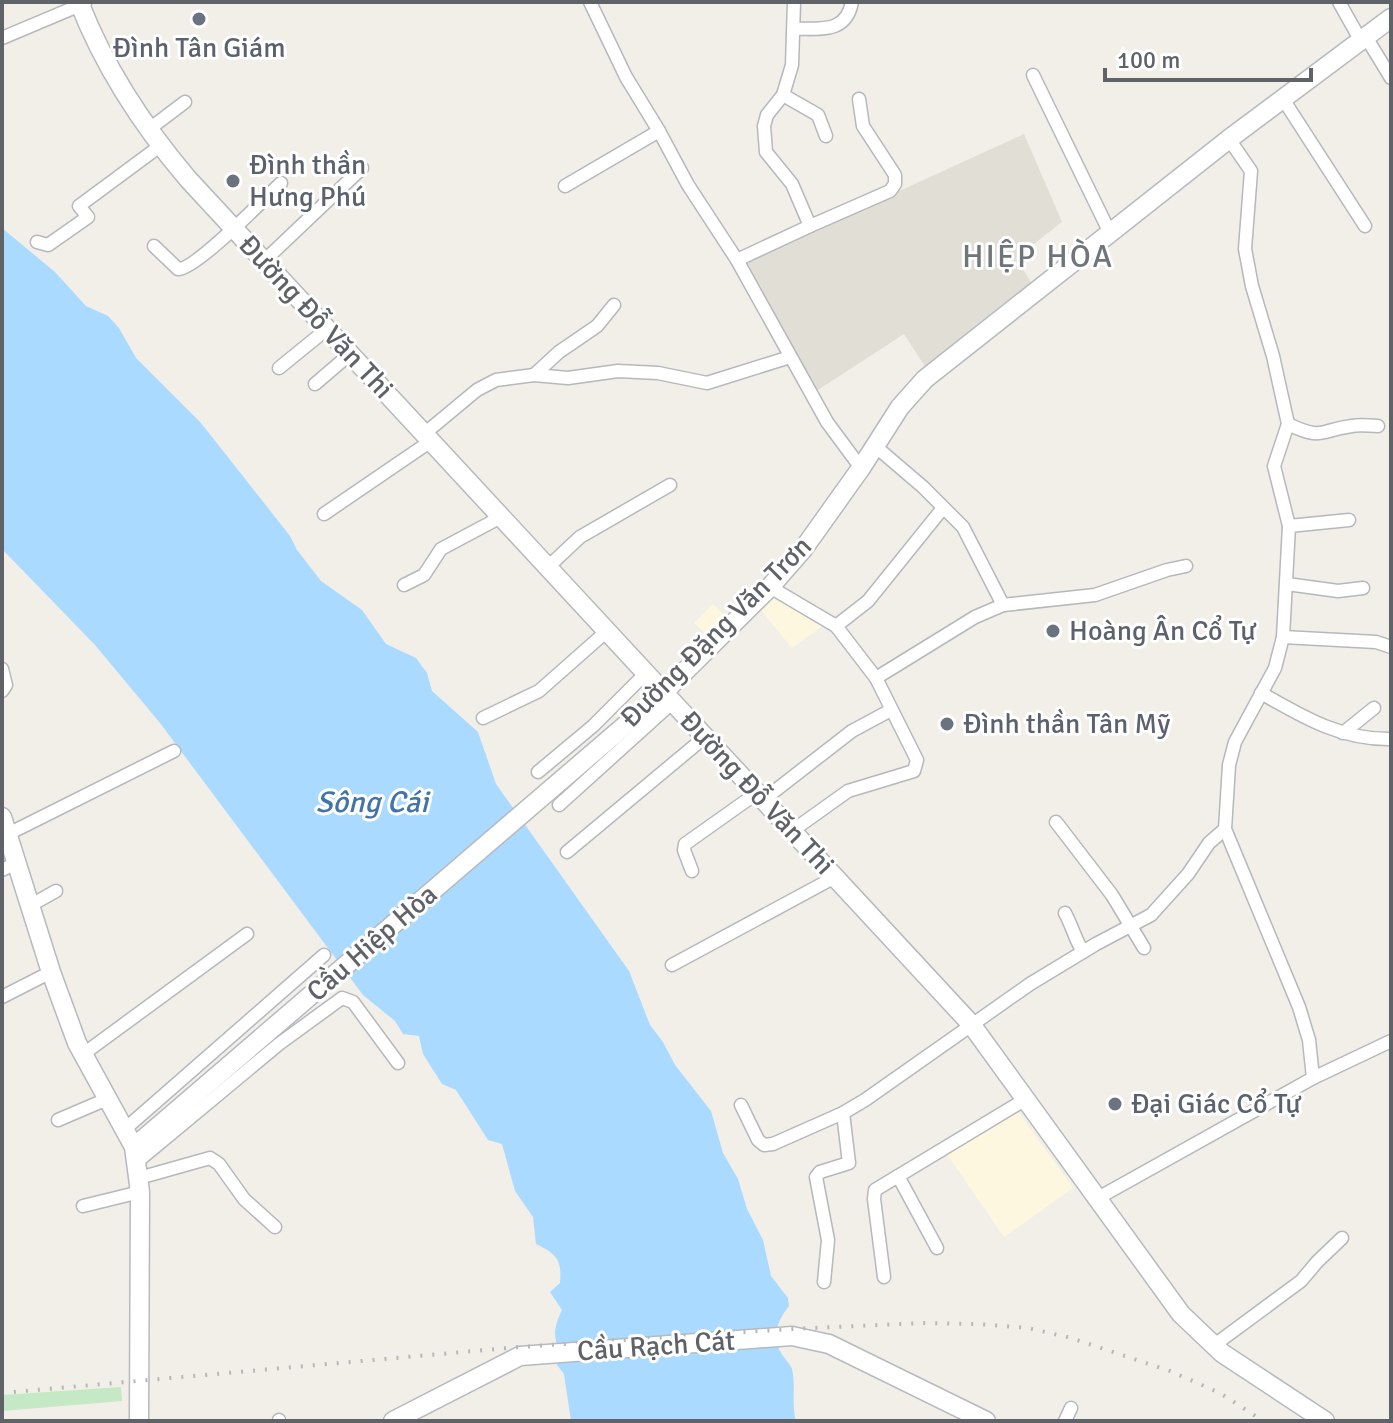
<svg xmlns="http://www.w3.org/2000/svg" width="1393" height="1423" font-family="Signika,sans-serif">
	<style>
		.commercial { fill: #fef7e0 }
		.education { fill: #e1ded6 }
		.green { fill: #c5e8c5 }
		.water { fill: #aadaff }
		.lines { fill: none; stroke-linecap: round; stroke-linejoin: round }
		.street-casing { stroke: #b5b8bc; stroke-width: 15 }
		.secondary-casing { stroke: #b6babf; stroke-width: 21 }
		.street { stroke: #fff; stroke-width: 12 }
		.secondary { stroke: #fff; stroke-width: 18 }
		.rail { stroke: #b6b7b8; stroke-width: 4; stroke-dasharray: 2 10; stroke-linecap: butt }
		.worship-dot { fill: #6b7280; stroke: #fff; stroke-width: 3 }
		.labels { text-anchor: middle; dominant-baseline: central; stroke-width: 6; stroke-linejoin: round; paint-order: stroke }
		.worship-label { font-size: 28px; fill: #5b616d; stroke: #fff; text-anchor: start }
		.street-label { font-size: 28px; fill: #5f6368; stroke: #fff }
		.water-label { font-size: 30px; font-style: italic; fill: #4174aa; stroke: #fff }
		.quarter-label { font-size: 32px; letter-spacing: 2px; fill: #70757a; stroke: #fff }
	</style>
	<rect width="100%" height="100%" fill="#f1efe8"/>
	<g class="commercial">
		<polygon points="773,594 824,625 792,648 759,608"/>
		<polygon points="713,604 727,618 708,636 694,623"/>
		<polygon points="1017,1110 1073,1188 1004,1237 946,1153"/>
	</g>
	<polygon class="education" points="1024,134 1062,222 1016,258 1032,284 926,368 904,334 815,392 744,262"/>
	<polygon class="green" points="121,1387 122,1401 2,1411 2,1395"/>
	<path class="water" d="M2 228 55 272 86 306 108 316 119 328 136 358 201 423 290 536 297 550 321 581 362 610 386 644 416 658 427 673 432 691 478 732 496 784 629 971 650 1025 663 1042 675 1065 711 1111 723 1153 738 1179 747 1209 763 1240 771 1276 788 1298 789 1306C778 1320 771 1336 781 1353 784 1358 790 1364 792 1369 796 1386 791 1404 796 1421H571L564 1374 557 1365 561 1353C552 1336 554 1327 562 1310L550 1292 560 1283C562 1260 557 1254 536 1244L533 1217 515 1191 502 1144 488 1140 456 1090 442 1084 423 1054 419 1036 403 1034 395 1021 363 995 160 723 95 645 2 549Z"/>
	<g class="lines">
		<g class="street-casing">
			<g id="street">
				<polyline points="590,2 626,77 659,131 688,185 737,260 827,422 861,468"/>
				<polyline points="1339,2 1361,41"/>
				<path d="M795 29C820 28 846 34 852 2"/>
				<polyline points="1366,37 1391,78"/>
				<polyline points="2,38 85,3"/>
				<polyline points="1033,75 1110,233"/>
				<polyline points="783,95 818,115 826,136"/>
				<polyline points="1283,99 1365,226"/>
				<polyline points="148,130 185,102"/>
				<polyline points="1229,139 1251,171 1245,249 1252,286 1273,356 1288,424 1274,466 1289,526 1283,637 1275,668 1235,742 1229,765 1225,829 1299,1007 1309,1040 1313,1078"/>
				<polyline points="565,186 659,131"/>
				<polyline points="810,226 890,191 895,184 895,175 863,126 859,99"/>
				<polyline points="37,242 48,245 88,217 79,206 160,146"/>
				<path d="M154 246 178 269C195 270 264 199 281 183"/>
				<polyline points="737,260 810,226 792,184 766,152 764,126 767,115 783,95 792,65 794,2"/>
				<polyline points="264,261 362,168"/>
				<polyline points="279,368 327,329"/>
				<polyline points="534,375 559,352 597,326 614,305"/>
				<polyline points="315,384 350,354"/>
				<path d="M1288 424C1323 441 1319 430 1352 426 1360 424 1370 426 1378 426"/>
				<polyline points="424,434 477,390 496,380 534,375 568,378 618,371 658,373 707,383 790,357"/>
				<polyline points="875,446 923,487 963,527 1003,605"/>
				<polyline points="324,514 431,441"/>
				<polyline points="1289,526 1349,520"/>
				<polyline points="548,567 580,537 670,485"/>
				<polyline points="1287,584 1338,591 1363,588"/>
				<polyline points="404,585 424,575 441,549 501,517"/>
				<polyline points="770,587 836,626 868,601 943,508"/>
				<polyline points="1283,637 1376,642 1391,647"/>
				<polyline points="2,669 6,685 2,691"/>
				<polyline points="876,678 975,617 1003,605 1095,595 1167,570 1186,566"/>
				<path d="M1261 693C1303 717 1341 740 1391 739"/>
				<polyline points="483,718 539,691 607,631"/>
				<polyline points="1343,733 1374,708"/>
				<polyline points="538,772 593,726 646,673"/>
				<polyline points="763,800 852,731 891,710"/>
				<polyline points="559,805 673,702"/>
				<polyline points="1056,822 1112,895 1144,948"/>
				<polyline points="792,831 848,791 914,771 917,760 876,678 836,626"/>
				<polyline points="8,834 174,751"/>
				<polyline points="567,852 705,737"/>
				<polyline points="2,870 18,862"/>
				<polyline points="692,871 684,850 685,844 757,793"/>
				<polyline points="31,905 56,891"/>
				<path d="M1065 913C1072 926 1075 939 1083 952"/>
				<polyline points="672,965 835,877"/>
				<polyline points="2,997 51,972"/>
				<polyline points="82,1055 247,934"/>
				<polyline points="741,1105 758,1140 764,1145 773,1144 843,1113 865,1100 1030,984 1096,944 1151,915 1188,874 1209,843 1225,829"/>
				<polyline points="58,1120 107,1099"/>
				<polyline points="125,1129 324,955"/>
				<polyline points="137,1162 279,1044 342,998 353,1002 398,1063"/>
				<polyline points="898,1176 937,1248"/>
				<polyline points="139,1178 210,1158 219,1164 244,1199 275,1227"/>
				<polyline points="1098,1198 1313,1078 1391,1041"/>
				<polyline points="83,1206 140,1192"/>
				<polyline points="884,1277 874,1199 875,1190 1026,1099"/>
				<polyline points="824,1282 828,1240 816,1177 820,1172 849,1163 843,1113"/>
				<polyline points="1213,1346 1301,1281 1317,1262 1342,1238"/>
				<polyline points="279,1420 279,1421"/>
				<polyline points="1065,1421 1071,1408"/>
			</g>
		</g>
		<g class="secondary-casing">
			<g id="secondary">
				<path d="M79 2C105 69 142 125 188 179L971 1024 1181 1314 1222 1353 1325 1421"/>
				<polyline points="2,817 51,972 77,1043 134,1147 140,1192 139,1421"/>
				<polyline points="134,1147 664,692 770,587 804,548 861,468 900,407 925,379 1229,139 1391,18"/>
				<polyline points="393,1421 520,1356 792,1336 829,1344 986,1421"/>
			</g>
		</g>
		<use href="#street" class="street"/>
		<use href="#secondary" class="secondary"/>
		<polyline class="rail" points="2,1393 519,1347 791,1329 923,1323 978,1324 1028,1328 1071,1338 1170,1371 1220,1393 1263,1421"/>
	</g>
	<g class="worship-dot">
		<circle cx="199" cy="19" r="8"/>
		<circle cx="233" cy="181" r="8"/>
		<circle cx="1053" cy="631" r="8"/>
		<circle cx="947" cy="724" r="8"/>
		<circle cx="1115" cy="1104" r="8"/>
	</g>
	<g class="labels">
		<g class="worship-label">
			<text x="199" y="48" text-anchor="middle">Đình Tân Giám</text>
			<text x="249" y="165">Đình thần<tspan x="249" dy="32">Hưng Phú</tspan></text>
			<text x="1069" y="631">Hoàng Ân Cổ Tự</text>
			<text x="963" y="724">Đình thần Tân Mỹ</text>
			<text x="1131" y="1104">Đại Giác Cổ Tự</text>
		</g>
		<g class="street-label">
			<text transform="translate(316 317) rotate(47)">Đường Đỗ Văn Thi</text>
			<text transform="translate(716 632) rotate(-45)">Đường Đặng Văn Trơn</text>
			<text transform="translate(757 793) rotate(47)">Đường Đỗ Văn Thi</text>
			<text transform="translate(372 943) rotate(-41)">Cầu Hiệp Hòa</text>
			<text transform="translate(656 1346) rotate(-4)">Cầu Rạch Cát</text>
		</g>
		<g class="water-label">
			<text x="372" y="802">Sông Cái</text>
		</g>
		<g class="quarter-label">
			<text x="1038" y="256">HIỆP HÒA</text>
		</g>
	</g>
	<rect width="1393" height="1423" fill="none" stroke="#5f6368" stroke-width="8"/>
	<path d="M1105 68v12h206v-12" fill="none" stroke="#5f6368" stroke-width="4"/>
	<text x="1117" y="68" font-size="24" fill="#5f6368" stroke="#ffffff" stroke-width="6" paint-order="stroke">100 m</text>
</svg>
